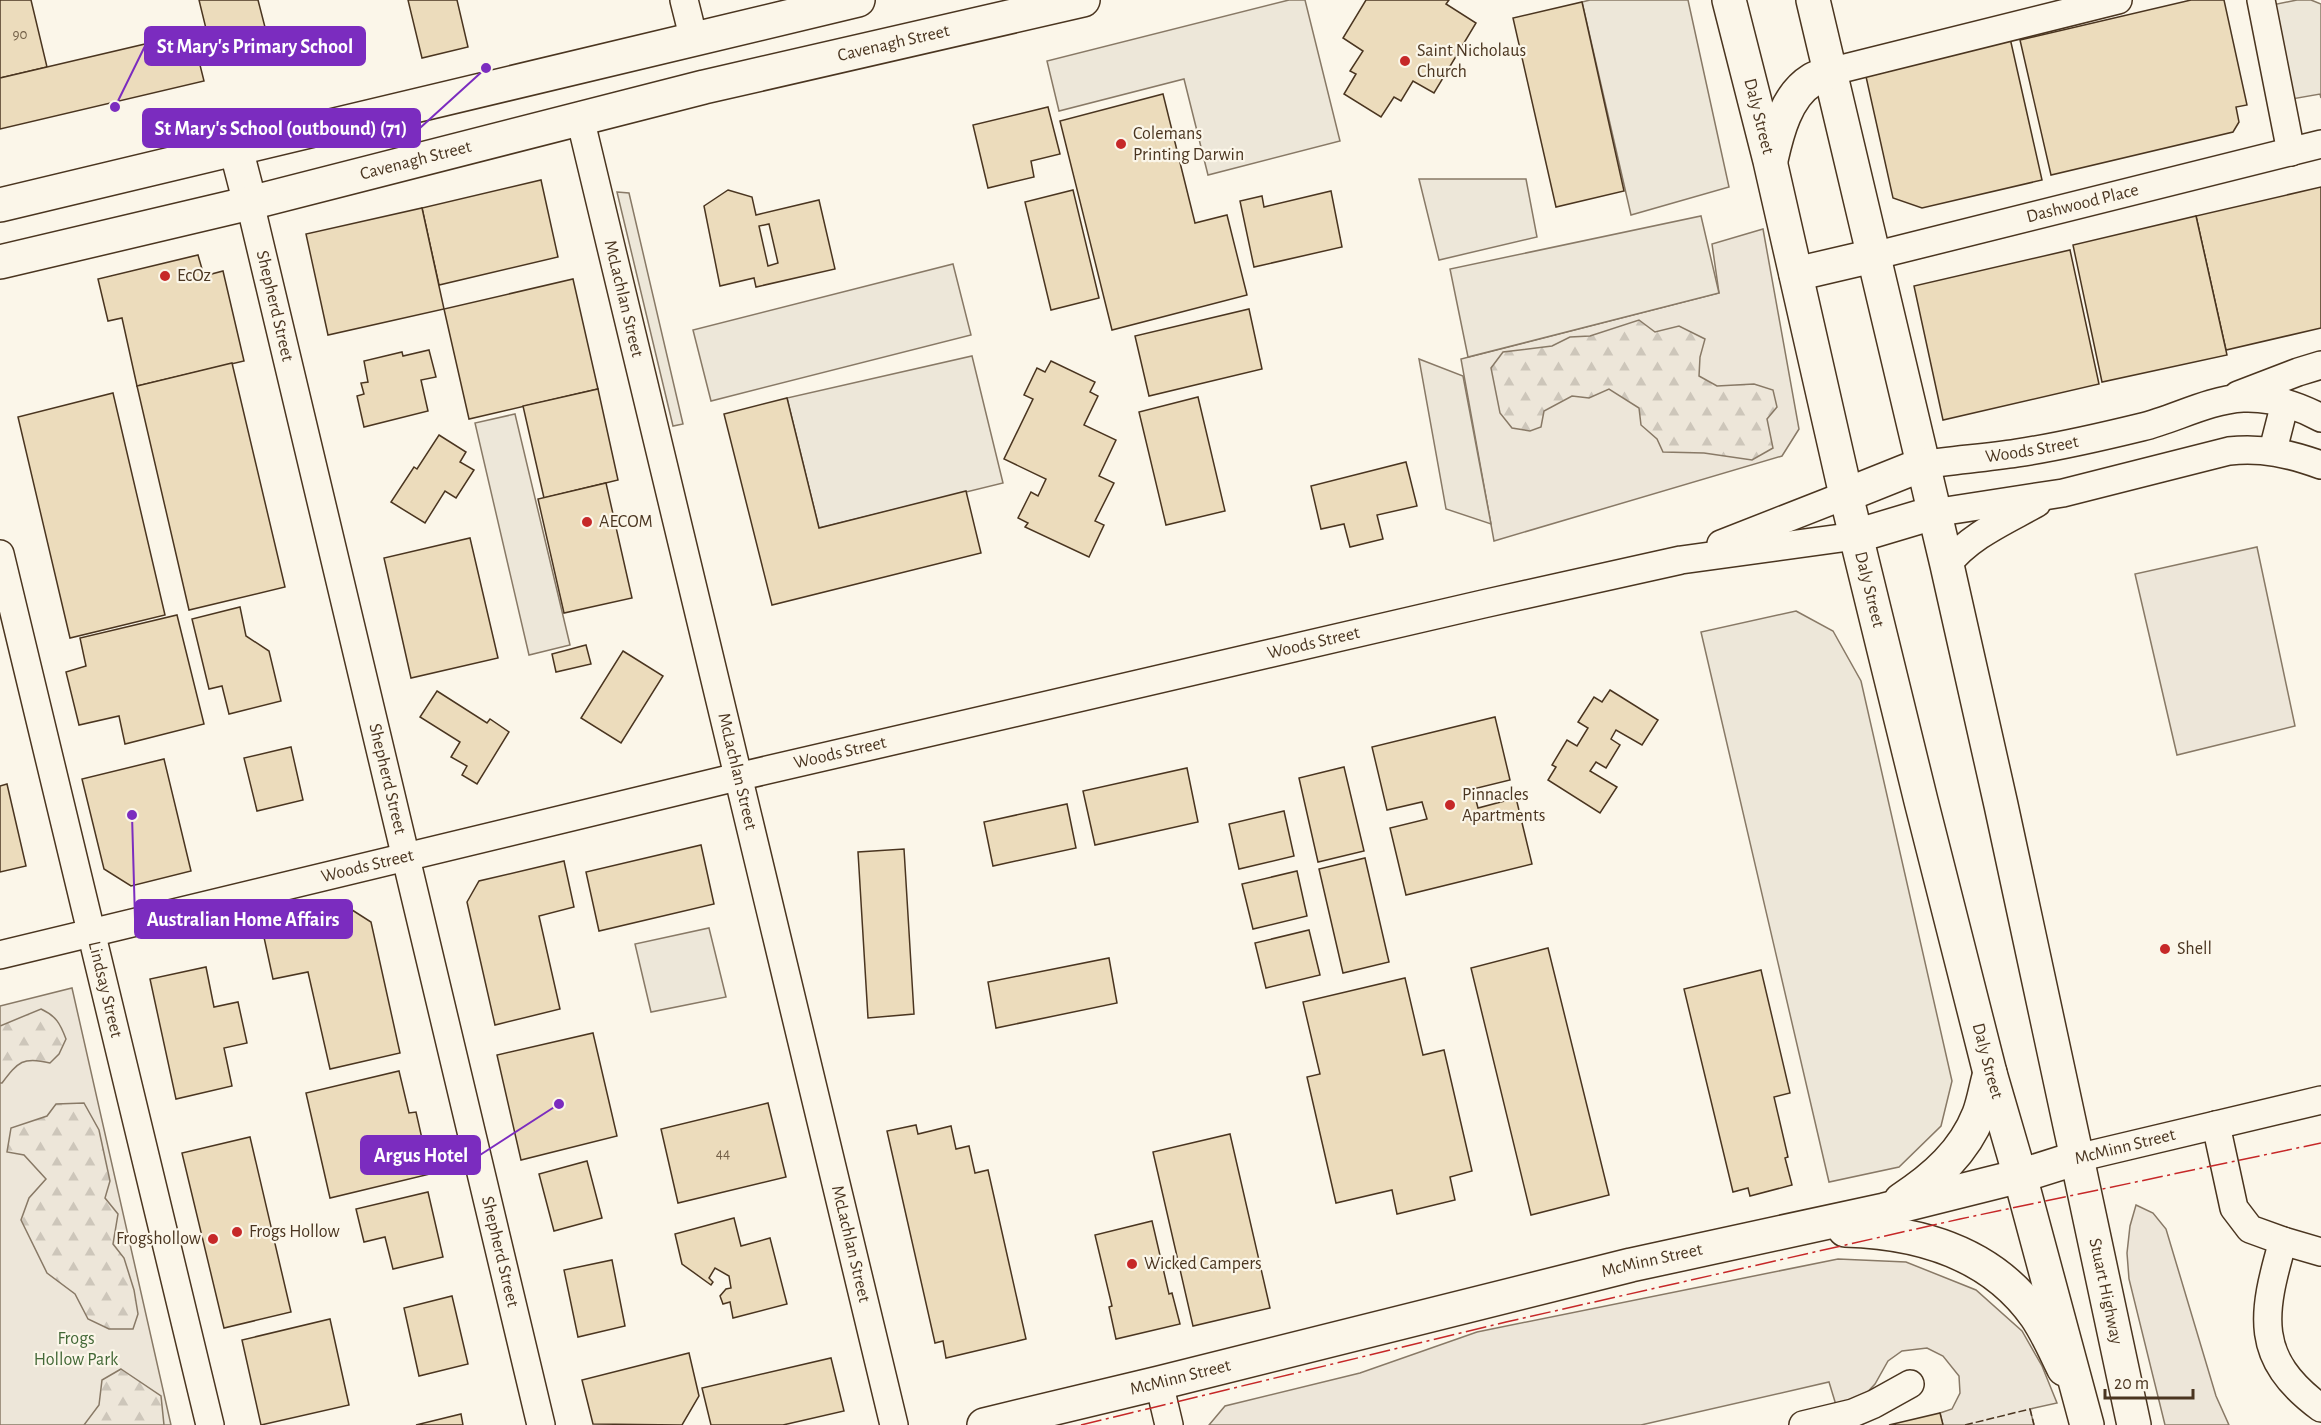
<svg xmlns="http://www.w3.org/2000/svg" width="2321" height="1425" font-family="'Alegreya Sans',sans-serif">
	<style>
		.green { fill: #ede6d9; stroke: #887966; stroke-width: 1.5 }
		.forest { fill: url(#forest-firs); stroke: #887966; stroke-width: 1.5 }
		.parking { fill: #ede7d9; stroke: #887966; stroke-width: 1.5 }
		.building { fill: #ecdcbc; stroke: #4a3520; stroke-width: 1.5; fill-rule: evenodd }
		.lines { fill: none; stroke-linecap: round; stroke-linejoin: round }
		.minor-casing { stroke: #4a3520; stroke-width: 30 }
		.tertiary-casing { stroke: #4a3520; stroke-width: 36 }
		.primary-casing { stroke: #4a3520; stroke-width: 36 }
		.trunk-casing { stroke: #4a3520; stroke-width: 36 }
		.minor { stroke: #fbf6e9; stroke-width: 27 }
		.tertiary { stroke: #fbf6e9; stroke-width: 33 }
		.primary { stroke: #fbf6e9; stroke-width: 33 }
		.trunk { stroke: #fbf6e9; stroke-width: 33 }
		.fence { stroke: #4a3520; stroke-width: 1.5; stroke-dasharray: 8 3; stroke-linecap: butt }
		.power { stroke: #c62828; stroke-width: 1.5; stroke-dasharray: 21 4.5 3 4.5; stroke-linecap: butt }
		.poi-dot { fill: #c62828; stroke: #fbf6e9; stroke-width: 2 }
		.labels { text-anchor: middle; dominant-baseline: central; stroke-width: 4.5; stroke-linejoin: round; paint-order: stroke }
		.number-label { font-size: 15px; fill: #725f47 }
		.street-label { font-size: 18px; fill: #4a3520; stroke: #fbf6e9 }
		.poi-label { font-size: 18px; fill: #4a3520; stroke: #fbf6e9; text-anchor: start }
		.park-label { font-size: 18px; fill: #436837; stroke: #fbf6e9 }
		.leader { fill: none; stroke: #7b2cbf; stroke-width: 2 }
		.callout-dot { fill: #7b2cbf; stroke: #fbf6e9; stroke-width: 2 }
		.callout { fill: #7b2cbf; stroke: #7b2cbf; stroke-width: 2 }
		.callout-label { font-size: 20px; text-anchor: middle; font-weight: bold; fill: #fff }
	</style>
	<defs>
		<pattern id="forest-firs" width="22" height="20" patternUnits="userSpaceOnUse" patternTransform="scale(1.5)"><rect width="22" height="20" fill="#ede6d9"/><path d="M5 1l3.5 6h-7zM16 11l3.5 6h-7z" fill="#cdc6ba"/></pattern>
	</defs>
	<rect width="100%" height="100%" fill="#fbf6e9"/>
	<g class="green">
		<polygon points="1763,229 1799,429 1782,456 1494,541 1461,359 1719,293 1712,244"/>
		<polygon points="2257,547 2295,726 2177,755 2135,574"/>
		<polygon points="72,988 171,1425 0,1425 0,1006"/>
		<polygon points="2136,1205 2153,1213 2166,1229 2216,1396 2229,1425 2165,1425 2129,1279 2127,1253 2130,1226"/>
		<polygon points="1838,1259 1906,1262 1976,1290 2022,1331 2042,1366 2057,1403 2030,1409 2034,1425 1943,1425 1940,1413 1952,1409 1960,1393 1959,1376 1943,1356 1927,1348 1902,1351 1888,1361 1875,1384 1861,1399 1836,1405 1829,1382 1641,1425 1209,1425 1225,1406 1360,1373 1477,1332"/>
	</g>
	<g class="forest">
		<polygon points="1639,320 1655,332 1679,326 1705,339 1700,357 1699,376 1717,386 1754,384 1773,390 1777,407 1767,419 1773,448 1752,460 1704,453 1663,452 1657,439 1641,425 1639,408 1609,389 1589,398 1572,396 1544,411 1541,427 1530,431 1512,428 1500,413 1491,368 1503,352 1552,346 1570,337 1590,336"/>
		<path d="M41 1009C56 1016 60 1023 66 1039L59 1054 50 1063C23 1056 18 1062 2 1083H0V1026Z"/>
		<polygon points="84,1103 99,1130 110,1181 105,1198 118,1214 113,1244 124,1258 134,1290 138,1314 133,1329 109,1329 88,1319 75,1294 47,1273 21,1220 29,1198 46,1179 24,1155 7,1152 11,1128 47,1116 56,1104"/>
		<polygon points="121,1369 161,1396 164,1425 84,1425 99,1405 102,1380"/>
	</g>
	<g class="parking">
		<polygon points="1289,0 1305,0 1340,141 1208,175 1184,79 1059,111 1047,61"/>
		<polygon points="1590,0 1688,0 1729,187 1631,215 1582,2"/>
		<polygon points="2297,0 2311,0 2321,4 2321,98 2320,94 2292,99 2272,5"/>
		<polygon points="1419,179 1526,179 1537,237 1439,260"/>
		<polygon points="617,192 629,193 683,424 673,426"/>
		<polygon points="1701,216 1719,293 1468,357 1450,269"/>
		<polygon points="953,264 971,335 711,401 693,330"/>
		<polygon points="972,356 1003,483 819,528 787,398"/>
		<polygon points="1419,359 1463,376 1491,524 1446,509"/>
		<polygon points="515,414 570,645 529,655 475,423"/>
		<polygon points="1796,611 1833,631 1861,681 1952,1081 1941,1126 1899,1167 1829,1182 1701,632"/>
		<polygon points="709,928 726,997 651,1012 635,944"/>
	</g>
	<g class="building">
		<polygon points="0,0 31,0 47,67 0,78"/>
		<polygon points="199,0 258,0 267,35 211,49"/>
		<polygon points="408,0 457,0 468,47 422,58"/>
		<polygon points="1366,0 1449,0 1446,4 1476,23 1434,93 1413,81 1401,101 1394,97 1381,117 1344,94 1356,74 1350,71 1363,51 1343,38"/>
		<polygon points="2191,0 2224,0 2247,105 2236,107 2239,122 2233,132 2051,175 2020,40"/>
		<polygon points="1582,2 1624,191 1556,207 1513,18"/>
		<polygon points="192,33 204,81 0,129 0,78"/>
		<polygon points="2010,38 2042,180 1922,208 1893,198 1865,72"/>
		<polygon points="1163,94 1195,223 1227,215 1247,295 1112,330 1060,121"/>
		<polygon points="1048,107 1060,154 1031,161 1034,177 988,188 973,125"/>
		<polygon points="541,180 558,257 439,285 422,208"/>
		<polygon points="2321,187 2321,328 2226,350 2196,216"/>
		<path d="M728 190 752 197 756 215 819 200 835 269 756 287 754 278 720 286 704 206ZM769 224 778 263 768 266 759 226Z"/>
		<polygon points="1073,190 1099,298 1051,310 1025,202"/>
		<polygon points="1331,191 1342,247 1254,267 1240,201 1262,196 1264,207"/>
		<polygon points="422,208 444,309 328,335 306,234"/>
		<polygon points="2196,216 2227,355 2102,382 2073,245"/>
		<polygon points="2070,250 2099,384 1943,420 1914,286"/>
		<polygon points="198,255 204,276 223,271 244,361 137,386 122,318 108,321 98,279"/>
		<polygon points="573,279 598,389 469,419 444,309"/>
		<polygon points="1249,309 1262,369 1149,396 1135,336"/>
		<polygon points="429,350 436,377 421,380 428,411 364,427 357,396 364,394 361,383 368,382 364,361 402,352 403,356"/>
		<polygon points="1051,361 1095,382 1090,392 1098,396 1084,425 1116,440 1099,476 1114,483 1095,521 1104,525 1089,557 1025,527 1028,523 1018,518 1031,492 1038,496 1046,479 1004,459 1033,399 1024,395 1037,368 1045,372"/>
		<polygon points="232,363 285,587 189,610 137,386"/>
		<polygon points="598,389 618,480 544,498 523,406"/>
		<polygon points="113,393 165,615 70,638 18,417"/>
		<polygon points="1198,397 1225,511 1166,525 1139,412"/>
		<polygon points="787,398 819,528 966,491 981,553 772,605 724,414"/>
		<polygon points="439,435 466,452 460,462 474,470 456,498 445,491 425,523 391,502 414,467 417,469"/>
		<polygon points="1406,462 1417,506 1377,515 1383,539 1350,547 1344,524 1321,529 1311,486"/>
		<polygon points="606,483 632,598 564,613 538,499"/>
		<polygon points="470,538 498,658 411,678 384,558"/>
		<polygon points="240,607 246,636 269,651 281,701 229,714 222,686 209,689 192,619"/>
		<polygon points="177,615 204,724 125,744 119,716 79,725 66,672 86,666 80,638"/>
		<polygon points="586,645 591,664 556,672 552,654"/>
		<polygon points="623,651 663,676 621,743 581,718"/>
		<polygon points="1610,690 1658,720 1642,745 1616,730 1611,739 1620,745 1606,768 1596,762 1590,771 1617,787 1600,813 1548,780 1556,767 1552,765 1567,740 1577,746 1588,728 1578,722 1594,697 1602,702"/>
		<polygon points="437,691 487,723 490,719 509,732 477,784 462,775 467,766 451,757 460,742 420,717"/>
		<polygon points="1495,717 1510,780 1473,789 1478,808 1516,798 1532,864 1406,895 1390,828 1427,819 1422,802 1387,810 1372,747"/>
		<polygon points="291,747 303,800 257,811 244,758"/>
		<polygon points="164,759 191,871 131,886 104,869 82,779"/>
		<polygon points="1344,767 1364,851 1318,862 1299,778"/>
		<polygon points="1187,768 1198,822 1095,845 1083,791"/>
		<polygon points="7,784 26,866 0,872 0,786"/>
		<polygon points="1067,804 1076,848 993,866 984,822"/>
		<polygon points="1284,811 1294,856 1239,869 1229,824"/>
		<polygon points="701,845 714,904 599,931 586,872"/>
		<polygon points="904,849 914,1014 868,1018 858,852"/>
		<polygon points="1365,858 1389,962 1343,973 1319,869"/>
		<polygon points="564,861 574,907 539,916 560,1009 495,1025 467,902 479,881"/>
		<polygon points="1297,871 1307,916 1253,929 1242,884"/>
		<polygon points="349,908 371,922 400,1053 330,1069 308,972 273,979 262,928"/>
		<polygon points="1309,930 1320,975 1266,988 1255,943"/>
		<polygon points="1548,948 1609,1195 1531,1215 1471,968"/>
		<polygon points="1109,958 1117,1003 996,1028 988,982"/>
		<polygon points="206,967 214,1007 238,1002 247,1043 224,1048 232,1086 176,1099 150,979"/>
		<polygon points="1761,970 1790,1093 1774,1097 1788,1157 1785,1158 1792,1185 1750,1196 1748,1188 1733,1192 1684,989"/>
		<polygon points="1405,978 1423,1055 1444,1050 1472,1171 1450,1177 1455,1200 1397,1214 1392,1190 1336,1203 1307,1077 1320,1074 1303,1002"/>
		<polygon points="593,1033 617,1136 521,1160 497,1055"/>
		<polygon points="399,1071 409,1113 416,1112 430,1174 330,1198 306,1093"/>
		<polygon points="768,1103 786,1177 678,1203 661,1129"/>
		<polygon points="916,1125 918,1134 951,1126 956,1149 969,1146 975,1173 988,1170 1026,1339 946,1358 943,1341 935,1343 887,1131"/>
		<polygon points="1230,1134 1270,1308 1193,1326 1153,1152"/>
		<polygon points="250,1137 291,1312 224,1328 182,1153"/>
		<polygon points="587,1161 602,1218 554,1231 539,1174"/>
		<polygon points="428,1192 443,1257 393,1269 385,1237 364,1242 356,1209"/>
		<polygon points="734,1218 741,1246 770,1238 787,1304 733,1318 730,1302 723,1304 720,1296 726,1289 731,1288 729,1276 715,1268 709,1278 713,1282 711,1285 682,1264 675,1234"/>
		<polygon points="1152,1221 1169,1294 1172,1293 1180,1324 1116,1339 1109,1307 1112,1306 1095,1235"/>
		<polygon points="612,1260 625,1326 578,1337 564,1270"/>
		<polygon points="452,1296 468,1364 419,1376 404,1308"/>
		<polygon points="330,1319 349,1405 261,1425 242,1340"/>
		<polygon points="689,1353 699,1396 682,1425 593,1424 582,1380"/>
		<polygon points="831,1358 844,1411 783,1425 711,1425 702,1388"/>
		<polygon points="1940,1413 1943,1425 1889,1425"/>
		<polygon points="461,1414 463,1425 416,1425"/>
	</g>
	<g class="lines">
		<g class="minor-casing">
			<g id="minor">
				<polyline points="684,0 694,40"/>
				<polyline points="2261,0 2291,152"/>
				<polyline points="1829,72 2118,0"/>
				<path id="s1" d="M580 118 894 1425"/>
				<path id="s2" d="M250 203 541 1425"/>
				<path id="s3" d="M1873 256 2321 144"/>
				<polyline points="2238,395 2298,372 2321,365"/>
				<polyline points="2273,450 2285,403"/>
				<path id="s4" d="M1921 465C1953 460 1985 458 2017 453 2058 447 2101 437 2142 427 2175 419 2208 400 2243 398 2270 397 2297 405 2321 418"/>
				<path d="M1933 513 2063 493 2229 451C2262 447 2290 454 2321 465"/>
				<polyline points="1721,544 1846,495"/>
				<path id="s5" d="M0 554 210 1425"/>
				<path d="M1947 565C1969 536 2005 521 2037 503"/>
				<path id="s6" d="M0 955 737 777 1483 604 1681 560 1856 536"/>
				<path d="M2216 1125 2234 1208 2250 1229 2283 1241C2262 1314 2253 1358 2321 1408"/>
				<polyline points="2077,1158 2321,1100"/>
				<polyline points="2283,1241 2321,1252"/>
				<polyline points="1159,1383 1169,1425"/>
				<polyline points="1803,1425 1853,1413 1874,1404 1910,1384"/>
			</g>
		</g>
		<g class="tertiary-casing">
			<g id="tertiary">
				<polyline points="236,149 250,203"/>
				<polyline points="0,205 858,0"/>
				<path id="s7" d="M0 262 250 203 704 87 1083 0"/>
				<path d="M1901 1200C1935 1178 1964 1152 1979 1114 1984 1101 1986 1086 1990 1073"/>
				<path d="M1845 1230C1919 1232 1991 1252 2036 1316 2047 1332 2055 1351 2064 1369"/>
				<path id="s8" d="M984 1425 1159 1383 1631 1265 1884 1210 2020 1176"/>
			</g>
		</g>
		<g class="primary-casing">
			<g id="primary">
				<path id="s9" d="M1729 0 1770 161 1846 495 1921 801 1990 1073 2020 1176"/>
				<polyline points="1813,0 1947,565 2001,805 2077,1158"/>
				<path d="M1771 160C1777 133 1786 96 1812 80 1817 77 1824 75 1829 72"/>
				<polyline points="1796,274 1873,256"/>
				<polyline points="1846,495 1921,465"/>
				<polyline points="1856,536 1933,513"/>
			</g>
		</g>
		<g class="trunk-casing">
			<g id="trunk">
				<path id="s10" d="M2087 1425 2020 1176 2077 1158 2134 1425"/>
			</g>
		</g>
		<use href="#minor" class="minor"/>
		<use href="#tertiary" class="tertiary"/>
		<use href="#primary" class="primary"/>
		<use href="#trunk" class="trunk"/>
		<polyline class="fence" points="1965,1425 2030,1409 2034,1425"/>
		<polyline class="power" points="1081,1425 1506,1322 1960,1219 2321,1143"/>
	</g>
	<g class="poi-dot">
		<circle cx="1405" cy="61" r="6"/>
		<circle cx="1121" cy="144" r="6"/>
		<circle cx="165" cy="276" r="6"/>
		<circle cx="587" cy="522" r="6"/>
		<circle cx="1450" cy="805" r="6"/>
		<circle cx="2165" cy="949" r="6"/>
		<circle cx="237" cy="1232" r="6"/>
		<circle cx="213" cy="1239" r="6"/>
		<circle cx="1132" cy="1264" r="6"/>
	</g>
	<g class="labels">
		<g class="number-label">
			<text x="20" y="34">90</text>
			<text x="723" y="1153">44</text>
		</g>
		<g class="street-label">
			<text stroke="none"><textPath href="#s7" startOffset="920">Cavenagh Street</textPath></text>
			<text stroke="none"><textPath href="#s9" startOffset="120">Daly Street</textPath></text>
			<text stroke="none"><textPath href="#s7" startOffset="428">Cavenagh Street</textPath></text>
			<text stroke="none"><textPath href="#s3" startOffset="216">Dashwood Place</textPath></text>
			<text stroke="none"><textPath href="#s1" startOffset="186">McLachlan Street</textPath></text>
			<text stroke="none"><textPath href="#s2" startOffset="106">Shepherd Street</textPath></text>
			<text stroke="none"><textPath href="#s4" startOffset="112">Woods Street</textPath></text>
			<text stroke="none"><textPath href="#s9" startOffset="606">Daly Street</textPath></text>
			<text stroke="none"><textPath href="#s6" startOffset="1350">Woods Street</textPath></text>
			<text stroke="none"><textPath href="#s6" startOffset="864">Woods Street</textPath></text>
			<text stroke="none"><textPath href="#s1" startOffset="672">McLachlan Street</textPath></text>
			<text stroke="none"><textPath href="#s2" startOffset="592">Shepherd Street</textPath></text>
			<text stroke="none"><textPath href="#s6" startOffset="378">Woods Street</textPath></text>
			<text stroke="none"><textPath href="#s5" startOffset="448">Lindsay Street</textPath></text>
			<text stroke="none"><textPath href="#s9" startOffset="1092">Daly Street</textPath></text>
			<text transform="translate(2125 1147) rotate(-14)">McMinn Street</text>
			<text stroke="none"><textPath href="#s1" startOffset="1158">McLachlan Street</textPath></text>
			<text stroke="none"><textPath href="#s2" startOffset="1078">Shepherd Street</textPath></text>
			<text stroke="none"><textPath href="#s8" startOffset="688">McMinn Street</textPath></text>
			<text stroke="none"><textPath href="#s10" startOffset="454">Stuart Highway</textPath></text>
			<text stroke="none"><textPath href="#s8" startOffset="202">McMinn Street</textPath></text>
		</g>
		<g class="poi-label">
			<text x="1417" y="51">Saint Nicholaus<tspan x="1417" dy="21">Church</tspan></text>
			<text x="1133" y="134">Colemans<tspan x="1133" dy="21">Printing Darwin</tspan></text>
			<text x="177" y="276">EcOz</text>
			<text x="599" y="522">AECOM</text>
			<text x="1462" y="795">Pinnacles<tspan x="1462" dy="21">Apartments</tspan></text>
			<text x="2177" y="949">Shell</text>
			<text x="249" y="1232">Frogs Hollow</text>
			<text x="201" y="1239" text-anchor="end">Frogshollow</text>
			<text x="1144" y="1264">Wicked Campers</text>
		</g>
		<g class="park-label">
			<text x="76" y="1339">Frogs<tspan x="76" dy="21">Hollow Park</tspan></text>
		</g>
	</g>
	<path class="leader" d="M115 107L145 46M486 68L420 128M132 815L135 919M559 1104L480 1155"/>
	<g class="callout-dot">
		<circle cx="115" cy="107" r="6"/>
		<circle cx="486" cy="68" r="6"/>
		<circle cx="132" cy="815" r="6"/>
		<circle cx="559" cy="1104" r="6"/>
	</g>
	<g class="callout">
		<rect x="145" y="27" width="220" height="38" rx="6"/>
		<rect x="143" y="109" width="277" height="38" rx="6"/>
		<rect x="135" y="900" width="217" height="38" rx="6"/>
		<rect x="361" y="1136" width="119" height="38" rx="6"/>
	</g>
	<g class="callout-label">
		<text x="255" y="53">St Mary's Primary School</text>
		<text x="281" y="135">St Mary's School (outbound) (71)</text>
		<text x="243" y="926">Australian Home Affairs</text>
		<text x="421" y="1162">Argus Hotel</text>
	</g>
	<path d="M2105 1389v9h88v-9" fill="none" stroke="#4a3520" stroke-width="3"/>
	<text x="2114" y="1389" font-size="18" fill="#4a3520" stroke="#fbf6e9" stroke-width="4.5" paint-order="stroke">20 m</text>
</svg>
